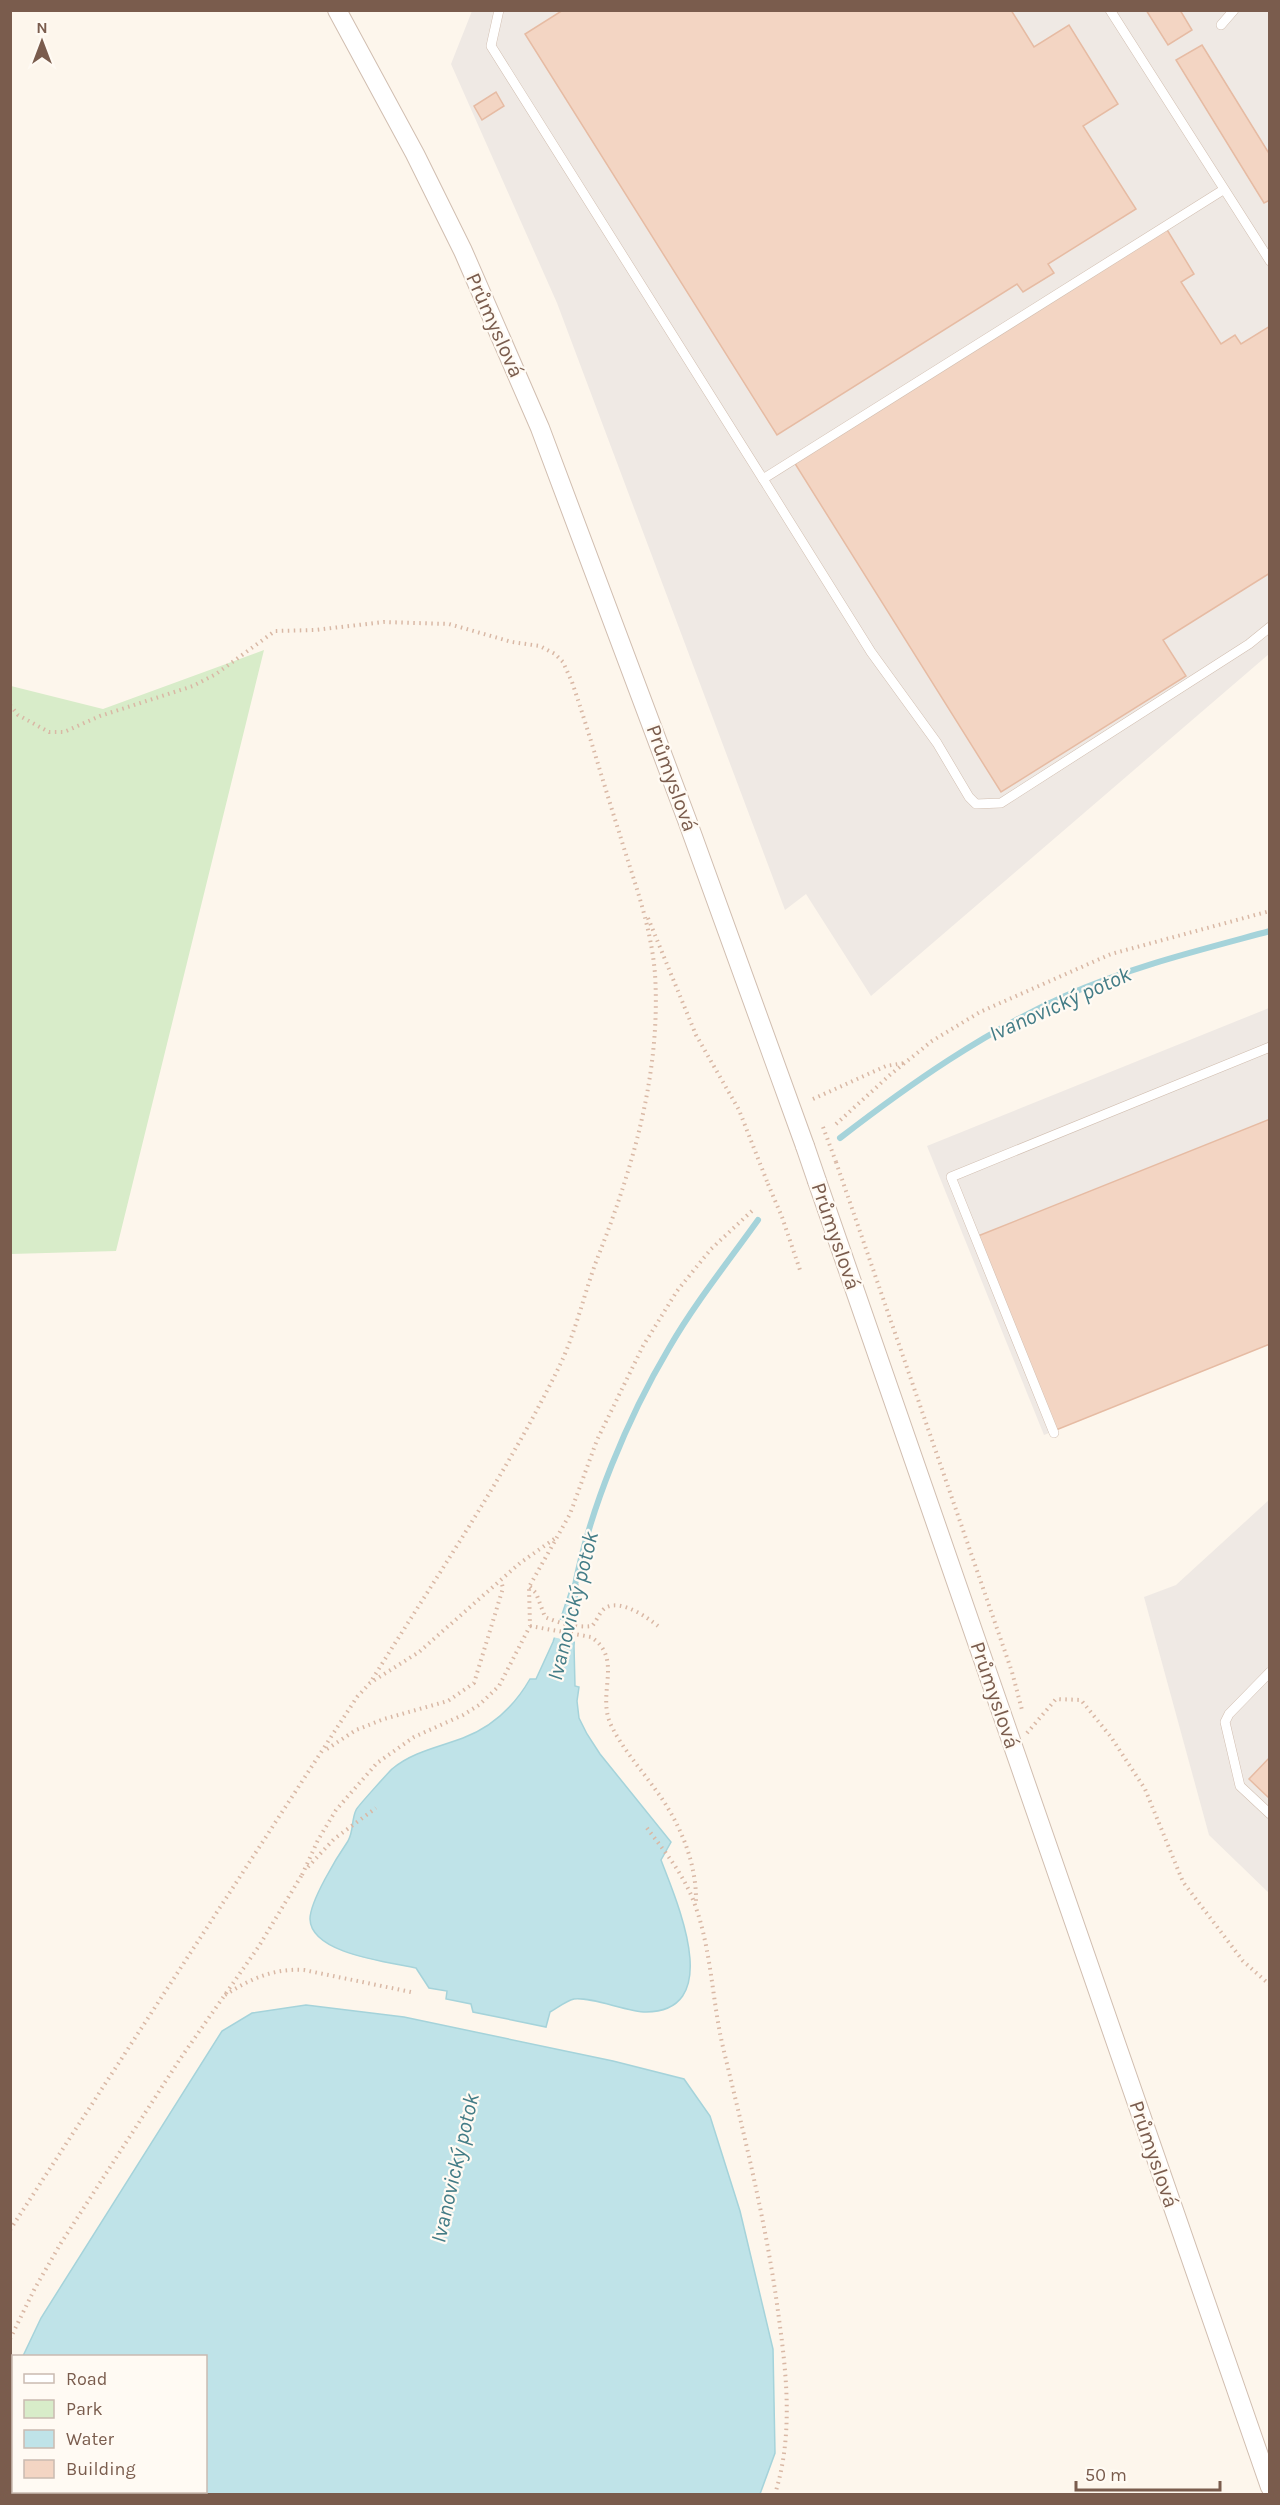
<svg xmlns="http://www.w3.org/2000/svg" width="1280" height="2505" font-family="Karla,sans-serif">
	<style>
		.industrial { fill: #efe9e4 }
		.green { fill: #d8ecc9 }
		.water { fill: #bfe3e8; stroke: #a5d3da; stroke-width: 1.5 }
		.pier { fill: #fdf6ec }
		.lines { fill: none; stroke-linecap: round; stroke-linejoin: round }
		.stream { stroke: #a5d3da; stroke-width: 6 }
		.building { fill: #f3d5c3; stroke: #e6bba3; stroke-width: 1.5 }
		.service-casing { stroke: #d1beb0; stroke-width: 10 }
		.minor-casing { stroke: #d1beb0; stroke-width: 20 }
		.path { stroke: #d9b8a5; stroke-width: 4; stroke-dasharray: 1.5 4.5; stroke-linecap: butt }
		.service { stroke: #fff; stroke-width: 9 }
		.minor { stroke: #fff; stroke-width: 18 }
		.minor-bridge-casing { stroke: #d1beb0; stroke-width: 20; stroke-linecap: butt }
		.path-bridge { stroke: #d9b8a5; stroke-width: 4; stroke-dasharray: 1.5 4.5; stroke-linecap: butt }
		.minor-bridge { stroke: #fff; stroke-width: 18 }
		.labels { text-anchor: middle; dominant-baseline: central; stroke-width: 4.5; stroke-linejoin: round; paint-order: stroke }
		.street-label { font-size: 21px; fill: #7a5c4d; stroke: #fffaf3 }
		.water-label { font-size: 22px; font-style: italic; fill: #437c86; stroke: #fffaf3 }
	</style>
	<rect width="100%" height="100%" fill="#fdf6ec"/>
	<g class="industrial">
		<polygon points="472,11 1269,11 1269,654 871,996 806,894 785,910 557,303 451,64"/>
		<polygon points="1269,1008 1269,1344 1044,1435 927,1146"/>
		<polygon points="1269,1500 1269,1893 1209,1835 1144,1597 1176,1585"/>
	</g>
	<polygon class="green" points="264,650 116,1251 11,1254 11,686 103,709"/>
	<g class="water">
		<path d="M572 1584 578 1585 574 1646 575 1686 579 1687 577 1701 579 1718 587 1734 600 1754 671 1842 661 1860C676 1900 726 2011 646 2012 628 2012 589 1996 574 1999 566 2001 557 2008 550 2012L546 2027 473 2012 471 2004 446 1999 447 1991 429 1988 416 1968C389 1962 311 1954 310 1919 310 1901 337 1857 348 1841 354 1830 351 1821 356 1810 357 1807 388 1773 392 1769 412 1752 439 1747 463 1738 492 1727 515 1705 530 1679H536L553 1642Z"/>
		<polygon points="306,2005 404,2017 613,2061 684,2079 710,2116 740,2211 773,2349 775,2453 760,2494 25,2494 25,2492 206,2492 206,2356 23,2356 41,2318 222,2031 252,2013"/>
	</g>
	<polygon class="pier" points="557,1619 578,1624 577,1642 552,1637"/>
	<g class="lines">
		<g class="stream">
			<path d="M840 1138C910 1084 984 1032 1065 996 1130 967 1200 950 1270 931"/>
			<path d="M574 1590C589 1510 628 1417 669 1348 695 1303 728 1262 758 1220"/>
		</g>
	</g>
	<g class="building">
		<polygon points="563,10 1011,10 1034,47 1069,25 1118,104 1083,126 1136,209 1048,264 1054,273 1023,292 1017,284 777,435 525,34"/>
		<polygon points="1146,10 1180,10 1192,30 1168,45"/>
		<polygon points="1202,45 1270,155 1270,200 1264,203 1176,60"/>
		<polygon points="496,92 504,106 482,120 474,106"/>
		<polygon points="1166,228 1194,274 1181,282 1221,344 1235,335 1241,344 1270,326 1270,573 1163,640 1186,676 1001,792 794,462"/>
		<polygon points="1270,1119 1270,1344 1056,1430 978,1236"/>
		<polygon points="1270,1757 1270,1799 1249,1779"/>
	</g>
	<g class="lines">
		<g class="service-casing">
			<g id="service">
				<polyline points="499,10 491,46 763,479 1223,190"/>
				<polyline points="1110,10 1270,261"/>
				<polyline points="1221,25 1234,10"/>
				<polyline points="763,479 871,652 937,743 969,797 976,804 1001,803 1249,644 1270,627"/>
				<polyline points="1054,1433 951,1177 1270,1047"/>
				<polyline points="1270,1672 1229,1714 1225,1722 1240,1786 1270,1814"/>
			</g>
		</g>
		<g class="minor-casing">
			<g id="minor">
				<polyline points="337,10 415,154 463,251 540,428 687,820 805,1146"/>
				<polyline points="817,1181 1270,2487"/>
			</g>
		</g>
		<g class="path">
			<path d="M10 705 18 715 38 726 49 732H64L100 716 193 686 216 674 275 631 315 630 384 622 449 624 512 642 540 646 555 654 563 662 572 682C589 732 603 782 619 832 633 879 651 924 655 974 661 1070 634 1165 599 1254 584 1292 576 1334 557 1371 503 1480 434 1580 370 1683"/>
			<polyline points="648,918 696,1035 739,1110 768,1184"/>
			<polyline points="813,1099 886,1066 904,1063"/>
			<polyline points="836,1124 891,1074 932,1041 980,1012 1111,954 1270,911"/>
			<polyline points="836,1162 1012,1672 1022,1710"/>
			<polyline points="782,1217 801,1273"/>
			<path d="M530 1587 536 1593 545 1617C558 1623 577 1628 592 1626 597 1621 600 1610 607 1607 622 1600 647 1617 658 1626"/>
			<path d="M530 1626 591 1637C624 1659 596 1693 611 1725 622 1748 640 1768 655 1789 679 1821 697 1862 696 1903"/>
			<polyline points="1027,1733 1056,1699 1081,1700 1111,1737 1145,1789 1183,1882 1243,1961 1270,1985"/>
			<polyline points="327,1749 356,1730 384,1719 448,1701 474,1683 503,1588 501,1581"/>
			<path d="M647 1828C665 1852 685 1876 695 1905 711 1949 712 1997 722 2043 744 2135 767 2225 779 2319 787 2377 793 2437 775 2494"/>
			<polyline points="308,1867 334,1839 376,1808"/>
			<polyline points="302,1875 318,1840 336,1810 377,1763 414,1737 463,1715 479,1705 499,1686 530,1626 529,1587 570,1514 597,1440 643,1346 677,1291 711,1249 754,1209"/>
			<path d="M225 1995C250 1979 274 1968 304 1970L411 1992"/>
			<polyline points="10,2230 357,1697 370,1683 419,1652 520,1563 557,1537"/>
			<polyline points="10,2339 35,2288 61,2243 180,2059 259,1946 303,1873"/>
		</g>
		<use href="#service" class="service"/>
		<use href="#minor" class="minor"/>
		<g class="minor-bridge-casing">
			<polyline id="minor-bridge" points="805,1146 817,1181"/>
		</g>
		<g class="path-bridge">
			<polyline points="823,1127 836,1162"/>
			<polyline points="768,1184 782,1217"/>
		</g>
		<use href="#minor-bridge" class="minor-bridge"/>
	</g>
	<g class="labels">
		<g class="street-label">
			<text transform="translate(495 325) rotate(66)">Průmyslová</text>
			<text transform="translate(672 778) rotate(70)">Průmyslová</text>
			<text transform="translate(836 1236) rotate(71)">Průmyslová</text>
			<text transform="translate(995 1695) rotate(71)">Průmyslová</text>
			<text transform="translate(1154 2154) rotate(71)">Průmyslová</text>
		</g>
		<g class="water-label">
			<text transform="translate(1060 1004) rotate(-24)">Ivanovický potok</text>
			<text transform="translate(573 1606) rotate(-76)">Ivanovický potok</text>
			<text transform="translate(455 2168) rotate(-77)">Ivanovický potok</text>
		</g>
	</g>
	<rect width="1280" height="2505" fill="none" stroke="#7a5c4d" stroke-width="24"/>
	<rect x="12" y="2355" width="195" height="138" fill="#fffaf3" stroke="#cabbb1" stroke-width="1.5"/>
	<rect x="24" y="2374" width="30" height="9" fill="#ffffff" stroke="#cabbb1" stroke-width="1.5"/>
	<text x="66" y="2385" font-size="18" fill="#7a5c4d">Road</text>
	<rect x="24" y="2400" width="30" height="18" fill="#d8ecc9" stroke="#cabbb1" stroke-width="1.5"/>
	<text x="66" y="2415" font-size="18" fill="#7a5c4d">Park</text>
	<rect x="24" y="2430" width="30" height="18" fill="#bfe3e8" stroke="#cabbb1" stroke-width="1.5"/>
	<text x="66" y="2445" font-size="18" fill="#7a5c4d">Water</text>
	<rect x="24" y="2460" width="30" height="18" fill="#f3d5c3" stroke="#cabbb1" stroke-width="1.5"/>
	<text x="66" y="2475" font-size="18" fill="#7a5c4d">Building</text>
	<g transform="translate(42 42)" stroke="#fffaf3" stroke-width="4.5" paint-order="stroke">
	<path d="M0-4.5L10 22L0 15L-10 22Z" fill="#7a5c4d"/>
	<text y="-9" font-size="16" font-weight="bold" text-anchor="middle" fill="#7a5c4d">N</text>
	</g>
	<path d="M1076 2481v9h144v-9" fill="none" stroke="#7a5c4d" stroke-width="3"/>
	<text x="1085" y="2481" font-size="18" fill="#7a5c4d" stroke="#fffaf3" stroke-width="4.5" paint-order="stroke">50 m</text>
</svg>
